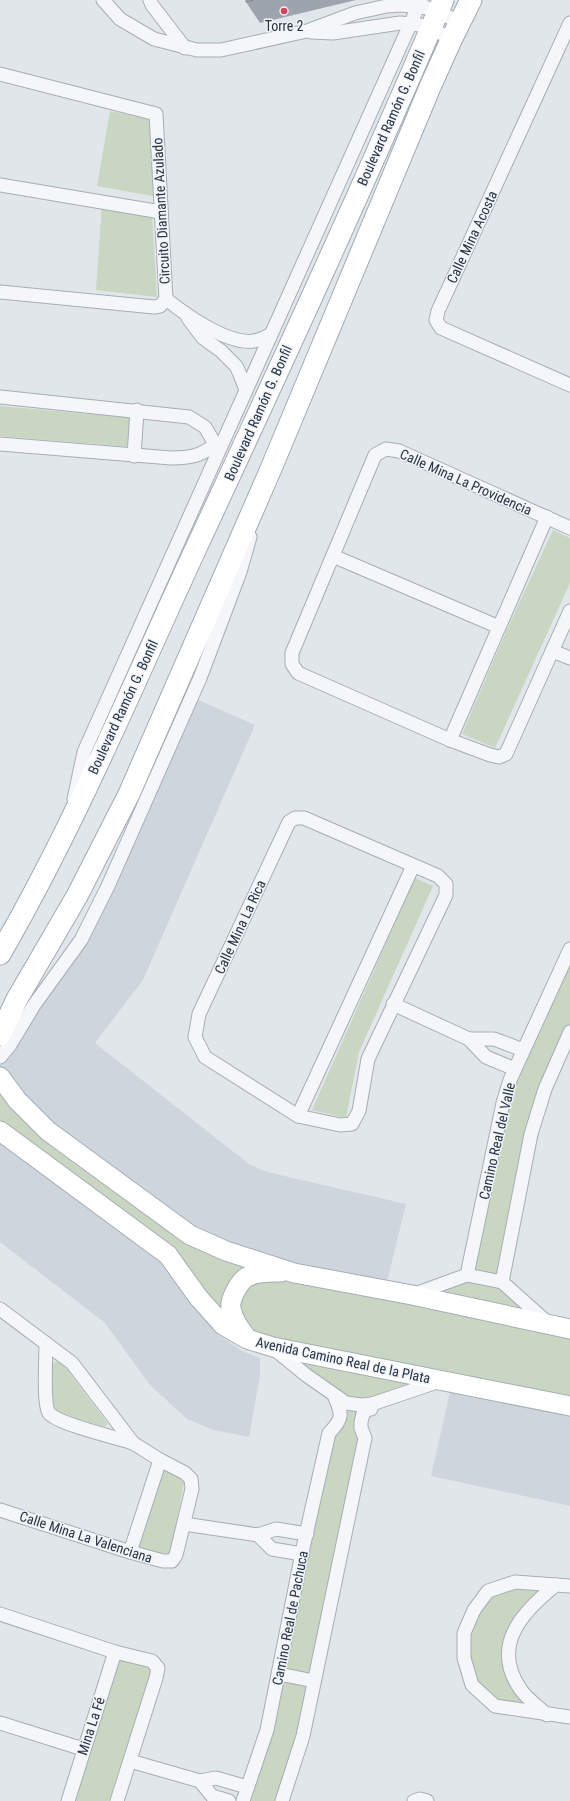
<svg xmlns="http://www.w3.org/2000/svg" width="570" height="1801" font-family="'Roboto Condensed',sans-serif">
	<style>
		.built { fill: #cfd5dd }
		.green { fill: #c8d6c2 }
		.lines { fill: none; stroke-linecap: round; stroke-linejoin: round }
		.minor-casing { stroke: #a6adb6; stroke-width: 15 }
		.secondary-casing { stroke: #a6adb6; stroke-width: 21 }
		.primary-casing { stroke: #a0aab8; stroke-width: 23 }
		.minor { stroke: #f5f6f9; stroke-width: 13 }
		.secondary { stroke: #fff; stroke-width: 19 }
		.primary { stroke: #fff; stroke-width: 21 }
		.wall { fill: #9ea4ad }
		.building { fill: #b8bfc9; stroke: #81868d }
		.poi-dot { fill: #d83f5b; stroke: #f1f4f8; stroke-width: 1.5 }
		.labels { text-anchor: middle; dominant-baseline: central; stroke-width: 3; stroke-linejoin: round; paint-order: stroke }
		.poi-label { font-size: 14px; fill: #283344; stroke: #f1f4f8 }
		.street-label { font-size: 14px; fill: #283344; stroke: #f1f4f8 }
	</style>
	<rect width="100%" height="100%" fill="#e1e6eb"/>
	<g class="built">
		<polygon points="192,697 255,725 143,980 95,1043 249,1164 267,1172 406,1204 385,1290 226,1251 48,1131 0,1077 0,1056 81,940"/>
		<polygon points="0,1131 168,1255 198,1297 216,1333 242,1351 260,1358 260,1376 249,1437 214,1430 187,1419 150,1385 105,1323 0,1242"/>
		<polygon points="452,1383 570,1406 570,1506 431,1476"/>
	</g>
	<g class="green">
		<polygon points="110,111 153,120 158,197 97,186"/>
		<polygon points="102,205 152,214 157,297 96,290"/>
		<polygon points="0,406 134,418 131,447 0,436"/>
		<polygon points="553,530 570,538 570,583 495,748 462,734 508,627"/>
		<polygon points="415,878 433,886 359,1052 346,1118 312,1110"/>
		<polygon points="570,949 570,1032 545,1089 502,1282 549,1323 570,1329 570,1406 441,1381 372,1404 282,1801 243,1801 267,1730 333,1417 334,1395 280,1345 238,1326 168,1255 0,1131 0,1077 17,1100 190,1235 412,1295 467,1275 503,1103"/>
		<polygon points="60,1360 108,1424 104,1427 51,1411 49,1365"/>
		<polygon points="162,1465 185,1478 170,1556 134,1547"/>
		<polygon points="556,1585 519,1621 510,1671 547,1715 495,1706 472,1685 464,1633 488,1591"/>
		<polygon points="120,1657 152,1669 109,1801 74,1801"/>
	</g>
	<g class="lines">
		<g class="minor-casing">
			<g id="minor">
				<polyline points="103,0 120,19 154,39 197,50 221,50 307,31 355,13 387,6 402,5 428,8 460,22"/>
				<polyline points="150,0 152,5 185,48"/>
				<polyline points="570,23 438,311 436,320 441,328 570,385"/>
				<polyline points="311,32 333,33 400,23 420,25 452,38"/>
				<polyline points="0,74 156,114 166,299 160,306 154,307 0,292"/>
				<polyline points="0,185 161,212"/>
				<path d="M166 299C186 315 228 345 254 341 260 340 266 337 271 334"/>
				<polyline points="188,318 203,338 221,351 236,366 239,372 246,390"/>
				<polyline points="0,397 189,417 205,427 215,444 221,445"/>
				<path d="M0 444 171 458C189 458 202 456 215 444"/>
				<polyline points="134,456 137,410"/>
				<polyline points="570,528 399,451 386,449 375,455 292,653 292,664 298,673 450,740 490,755 499,757 506,754 570,611"/>
				<polyline points="333,556 499,627"/>
				<polyline points="552,651 570,658"/>
				<polyline points="450,740 547,517"/>
				<polyline points="74,799 84,752 421,0"/>
				<polygon points="295,818 304,818 438,876 446,884 446,895 368,1059 359,1111 352,1124 340,1125 298,1116 205,1057 195,1037 199,1014 289,822"/>
				<polyline points="393,1004 469,1039"/>
				<polyline points="0,1057 10,1045 34,1005 81,940 108,886 200,678 240,572 250,537"/>
				<polyline points="515,1069 486,1057 469,1039 494,1039 523,1050"/>
				<polyline points="298,1116 413,866"/>
				<polyline points="467,1275 502,1282"/>
				<polyline points="412,1295 467,1275 503,1103 510,1080 570,949"/>
				<polyline points="0,1309 72,1363 133,1443 160,1460 185,1473 191,1479 192,1489 176,1555 172,1561 163,1561 130,1552 0,1510"/>
				<polyline points="548,1323 502,1282 531,1134 545,1089 570,1032"/>
				<path d="M46 1343C46 1356 43 1405 49 1413 57 1424 118 1438 133 1443"/>
				<polyline points="274,1349 306,1375 346,1403 361,1405 372,1404 371,1409"/>
				<polyline points="184,1524 258,1535"/>
				<polyline points="130,1552 160,1460"/>
				<polyline points="302,1554 272,1549 258,1535 276,1529 307,1534"/>
				<polyline points="570,1586 515,1582 488,1591 474,1610 464,1633 464,1658 472,1685 495,1706 570,1717"/>
				<polyline points="0,1614 115,1652 152,1661 158,1668 156,1678 117,1801"/>
				<polyline points="279,1674 314,1681"/>
				<path d="M547 1715C539 1707 527 1699 521 1690 490 1646 522 1612 556 1585"/>
				<polyline points="0,1723 83,1749"/>
				<polyline points="130,1761 200,1781"/>
				<polyline points="68,1801 115,1652"/>
				<polyline points="229,1801 212,1796 200,1781 216,1778 247,1787"/>
				<path d="M243 1801 267 1730 303 1548 329 1433C344 1418 342 1414 334 1395"/>
				<polyline points="282,1801 303,1736 365,1438 361,1428 361,1422 363,1414 372,1404 440,1381"/>
				<polyline points="414,1801 420,1799 427,1801"/>
			</g>
		</g>
		<g class="secondary-casing">
			<g id="secondary">
				<polyline points="0,1077 17,1100 48,1131 190,1235 226,1251 294,1273 412,1295 570,1329"/>
				<polyline points="0,1131 168,1255 198,1297 223,1325 247,1339 273,1347 570,1406"/>
				<path d="M247 1338C240 1329 233 1320 231 1308 229 1300 240 1280 247 1277 257 1271 270 1272 281 1272"/>
			</g>
		</g>
		<g class="primary-casing">
			<g id="primary">
				<path d="M0 954C73 828 130 692 191 559 277 374 363 188 443 0"/>
				<polyline points="0,1035 17,999 77,896 129,794 270,471 430,87 452,38 471,0"/>
			</g>
		</g>
		<use href="#minor" class="minor"/>
		<use href="#secondary" class="secondary"/>
		<use href="#primary" class="primary"/>
	</g>
	<polygon class="wall" points="246,0 356,0 260,23 246,2"/>
	<polygon class="building" points="246,0 254,0 246,2"/>
	<circle class="poi-dot" cx="284" cy="11" r="4"/>
	<g class="labels">
		<g class="poi-label">
			<text x="284" y="26">Torre 2</text>
		</g>
		<g class="street-label">
			<text transform="translate(391 118) rotate(-66)">Boulevard Ramón G. Bonfil</text>
			<text transform="translate(161 211) rotate(-93)">Circuito Diamante Azulado</text>
			<text transform="translate(472 237) rotate(-65)">Calle Mina Acosta</text>
			<text transform="translate(258 413) rotate(-66)">Boulevard Ramón G. Bonfil</text>
			<text transform="translate(466 482) rotate(24)">Calle Mina La Providencia</text>
			<text transform="translate(123 707) rotate(-65)">Boulevard Ramón G. Bonfil</text>
			<text transform="translate(240 927) rotate(-65)">Calle Mina La Rica</text>
			<text transform="translate(497 1141) rotate(-77)">Camino Real del Valle</text>
			<text transform="translate(343 1360) rotate(12)">Avenida Camino Real de la Plata</text>
			<text transform="translate(86 1537) rotate(18)">Calle Mina La Valenciana</text>
			<text transform="translate(290 1618) rotate(-79)">Camino Real de Pachuca</text>
			<text transform="translate(91 1726) rotate(-72)">Mina La Fé</text>
		</g>
	</g>
</svg>
